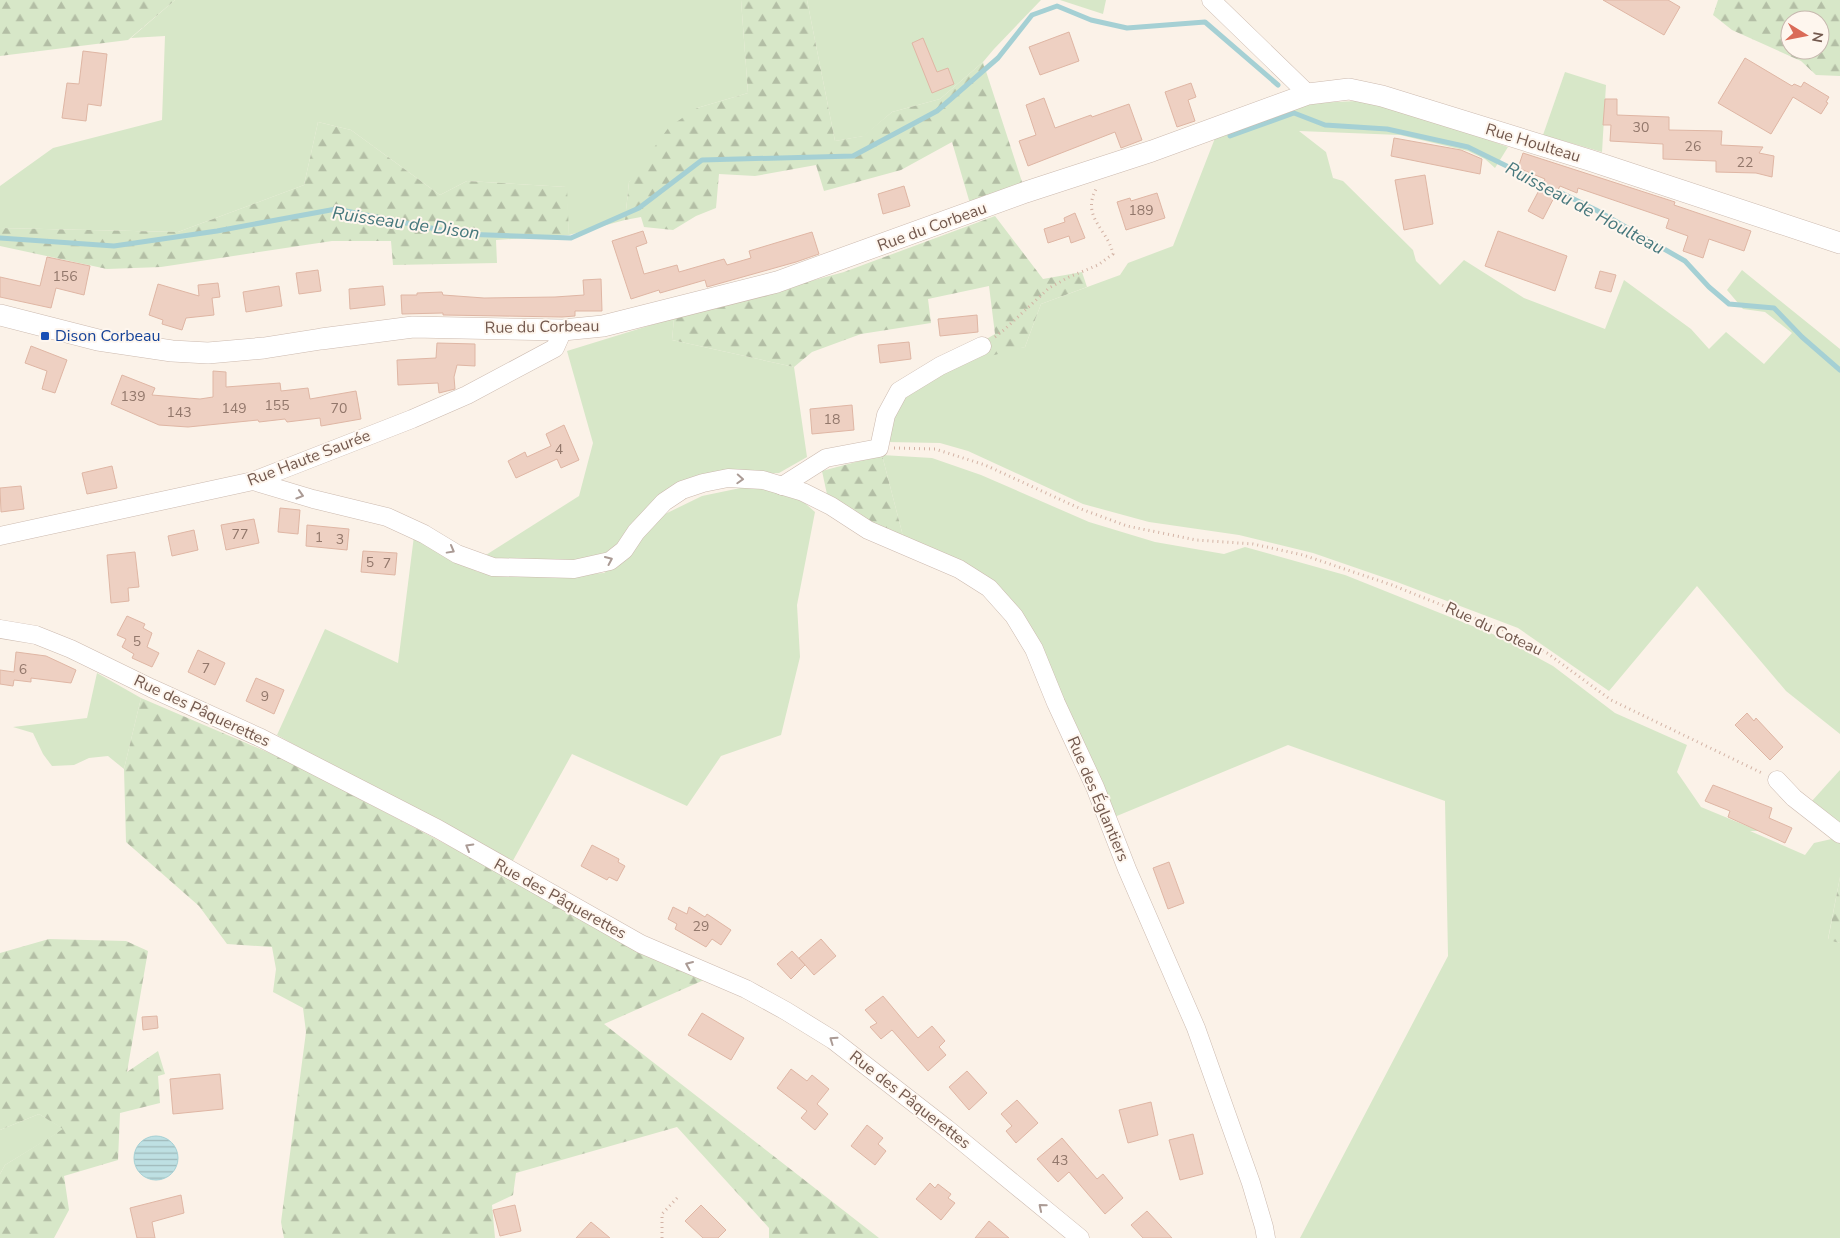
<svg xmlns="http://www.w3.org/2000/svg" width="1840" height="1238" font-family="'Nunito Sans',sans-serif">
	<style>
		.grass { fill: #d7e7c8 }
		.forest { fill: url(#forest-firs); fill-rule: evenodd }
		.water { fill: url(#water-rules); stroke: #a5d0d4 }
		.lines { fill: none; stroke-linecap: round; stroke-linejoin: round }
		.stream { stroke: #a5d0d4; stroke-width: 5 }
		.building { fill: #eed0c2; stroke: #dfb6a4 }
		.minor-casing { stroke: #ccbaaf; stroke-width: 19 }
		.tertiary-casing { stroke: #ccbaaf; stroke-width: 22 }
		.path { stroke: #d3b3a5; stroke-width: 3; stroke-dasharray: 1 4; stroke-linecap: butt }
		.minor { stroke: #fff; stroke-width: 18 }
		.tertiary { stroke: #fff; stroke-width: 21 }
		.oneway { stroke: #ab9b95 }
		.transit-dot { fill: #1a4fb4; stroke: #fef6ee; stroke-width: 2 }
		.labels { text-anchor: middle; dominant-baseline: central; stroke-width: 4; stroke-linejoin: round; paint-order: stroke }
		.number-label { font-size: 14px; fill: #92776b }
		.street-label { font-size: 16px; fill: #73594e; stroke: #fef6ee }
		.transit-label { font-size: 16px; fill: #164399; stroke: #fef6ee; text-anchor: start }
		.water-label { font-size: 18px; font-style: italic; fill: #47787d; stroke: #fef6ee }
	</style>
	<defs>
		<pattern id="forest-firs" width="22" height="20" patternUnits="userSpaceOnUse" patternTransform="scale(1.25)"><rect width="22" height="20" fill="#d7e7c8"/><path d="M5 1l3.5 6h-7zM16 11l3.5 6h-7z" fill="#b3bea5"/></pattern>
		<pattern id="water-rules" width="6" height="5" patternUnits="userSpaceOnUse" patternTransform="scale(1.25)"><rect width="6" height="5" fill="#bee0e3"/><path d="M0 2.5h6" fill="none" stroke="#9fb9ba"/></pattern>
	</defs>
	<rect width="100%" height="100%" fill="#fbf2e8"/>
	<g class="grass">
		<polygon points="175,0 741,0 748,93 697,108 629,182 625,220 569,235 566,187 467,181 440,195 351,130 318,122 304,185 178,232 0,228 0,186 53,148 162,120 165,36 131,38"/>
		<polygon points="807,0 1041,0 994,49 983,62 940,99 892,112 864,136 835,141"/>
		<polygon points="1060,0 1106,0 1103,14"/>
		<polygon points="1565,72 1606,85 1602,152 1543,135"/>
		<polygon points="1356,101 1408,111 1508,147 1495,168 1485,159 1468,151 1400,135 1299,131 1326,152 1333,178 1343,181 1413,250 1416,261 1440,285 1464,260 1524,298 1605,329 1624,280 1691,329 1709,349 1726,332 1764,364 1792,333 1765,312 1743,309 1727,290 1742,270 1840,349 1840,734 1786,691 1697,586 1609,691 1518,628 1397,582 1313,553 1239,535 1149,522 1083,504 968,451 940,443 887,442 894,406 923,380 982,354 1025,347 1041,304 1120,275 1128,263 1173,246 1217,133 1275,113 1316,103"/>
		<polygon points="674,318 672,340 794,367 807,457 779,473 740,474 701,479 614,555 580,565 478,560 579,496 593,443 567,351"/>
		<polygon points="882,455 932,458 981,475 1089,522 1155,542 1224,554 1245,547 1345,575 1500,637 1553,666 1615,713 1687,745 1677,772 1701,807 1759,831 1750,831 1805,855 1814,843 1836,838 1840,838 1840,877 1828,939 1840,943 1840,1238 1300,1238 1448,956 1445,801 1288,745 1112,818 1077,728 1036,638 993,581 903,536"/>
		<polygon points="750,486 798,497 815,512 797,605 800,657 781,735 721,756 687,806 572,754 510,866 277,735 325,629 398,663 414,536 478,572 551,576 604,573 629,552 663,515 702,496"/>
		<polygon points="97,673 141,698 124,769 108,756 89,758 74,765 52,766 43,754 33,733 13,727 87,718"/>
		<polygon points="1840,770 1840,825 1812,801"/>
		<polygon points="39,1114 64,1129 5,1165 0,1174 0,1130"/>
	</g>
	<g class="forest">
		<polygon points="0,0 175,0 128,40 0,56"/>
		<polygon points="741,0 807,0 835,141 863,136 892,112 940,99 983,62 1024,188 971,207 952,142 901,170 824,191 816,165 755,176 719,174 716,208 696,216 673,230 644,227 641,217 625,220 629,182 669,127 697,108 748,93"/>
		<path d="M1718 0H1840V76L1816 75 1801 61 1732 30 1713 15ZM1790 20H1820V50H1790Z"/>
		<polygon points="318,122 351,130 440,195 467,181 567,187 569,235 496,240 497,263 393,265 391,241 332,241 161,267 107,269 0,246 0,228 178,232 304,185"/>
		<polygon points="995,216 1043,279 1082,272 1087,287 1041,304 1025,347 983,358 978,344 995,334 989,286 928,299 931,323 861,334 812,352 794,367 672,340 674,318 844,272"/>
		<polygon points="882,455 903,536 857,520 828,499 822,471"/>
		<polygon points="141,698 286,760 704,980 604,1024 879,1238 769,1238 769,1228 677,1127 516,1173 513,1195 492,1205 495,1238 284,1238 281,1222 306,1032 303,1008 273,992 276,969 272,947 227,944 199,906 126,842 124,769"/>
		<polygon points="1840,877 1840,943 1828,940"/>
		<polygon points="49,939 126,941 148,951 127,1072 158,1051 165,1074 158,1076 160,1103 120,1113 118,1160 64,1176 69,1210 54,1238 0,1238 0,1174 5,1165 63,1129 39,1114 0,1130 0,953"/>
	</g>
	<circle class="water" cx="156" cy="1158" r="22"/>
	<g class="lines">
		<g class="stream">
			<polyline points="1230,136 1294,113 1325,125 1387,129 1468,147 1596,210 1685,261 1709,287 1729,304 1774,308 1802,337 1840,370"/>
			<polyline points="0,238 114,246 217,231 336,209 461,234 571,238 639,208 702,160 853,156 937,111 998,58 1032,15 1057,6 1091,20 1127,28 1205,22 1278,85"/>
		</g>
	</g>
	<g class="building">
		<polygon points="1603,0 1668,0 1680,7 1664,35"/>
		<polygon points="1069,32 1079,61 1040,75 1029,47"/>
		<polygon points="923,38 937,72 948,68 954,84 932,93 912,43"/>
		<polygon points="83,51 107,54 101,106 88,104 86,121 62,118 67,83 79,84"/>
		<polygon points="1745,58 1792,86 1794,84 1801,87 1804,82 1829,97 1826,102 1828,103 1821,114 1793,97 1771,134 1718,103"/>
		<polygon points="1191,83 1196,97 1188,100 1195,121 1177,127 1165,92"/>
		<polygon points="1044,98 1055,128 1091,115 1092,117 1129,104 1142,140 1121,148 1115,132 1028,166 1019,141 1036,135 1026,105"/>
		<polygon points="1605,99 1617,99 1617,115 1669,117 1669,130 1722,131 1721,145 1763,147 1759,153 1774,156 1772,177 1756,173 1716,172 1716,161 1663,159 1663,144 1610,141 1611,125 1603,125"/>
		<polygon points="1394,138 1461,150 1482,159 1480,174 1391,156"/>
		<polygon points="1523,153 1675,202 1674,205 1751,231 1744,251 1709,239 1703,258 1683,251 1688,236 1666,228 1669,219 1578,188 1577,193 1560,186 1543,219 1528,211 1545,179 1518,168"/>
		<polygon points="1425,175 1433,224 1404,230 1395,180"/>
		<polygon points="904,186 910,206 883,214 878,194"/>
		<polygon points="1157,193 1165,218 1126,230 1117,202 1130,198 1131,201"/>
		<polygon points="1075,213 1085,238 1071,243 1069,236 1048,243 1044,229 1065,222 1064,218"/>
		<polygon points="643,231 647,243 636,247 644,274 677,265 679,272 724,259 727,265 751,258 749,251 812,232 819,254 796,262 707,287 705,280 660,293 659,290 631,299 612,241"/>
		<polygon points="1498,231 1567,256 1555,291 1485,266"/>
		<polygon points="47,257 90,266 84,295 56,288 51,308 0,297 0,277 40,286"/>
		<polygon points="318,270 321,291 299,294 296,273"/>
		<polygon points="1600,271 1616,275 1611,292 1595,288"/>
		<polygon points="601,279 602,311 575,311 575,316 562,317 443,315 443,313 402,314 401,295 417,295 417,293 442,292 443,295 484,298 555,297 584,295 583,280"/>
		<polygon points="218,283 220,297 212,298 214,315 186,318 182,330 162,324 163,320 149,315 158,284 199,296 198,285"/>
		<polygon points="279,286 282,306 246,312 243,292"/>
		<polygon points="383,286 385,305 350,309 349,289"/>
		<polygon points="977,315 978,332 940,336 938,319"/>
		<polygon points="909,342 911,359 880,363 878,345"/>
		<polygon points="437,343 475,344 475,366 457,365 454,377 455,389 439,393 438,383 398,385 397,360 436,358"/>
		<polygon points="31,346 67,360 55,393 42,389 47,371 25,363"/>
		<polygon points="213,371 226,372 226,387 280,383 281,391 308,388 310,399 356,391 361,419 321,426 320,418 287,422 285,419 259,422 258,420 188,427 159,425 111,404 122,375 155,388 152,395 200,399 213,397"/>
		<polygon points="852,405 854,430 812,434 810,409"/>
		<polygon points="564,425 579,460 561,468 557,459 516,478 508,461 525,452 527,457 551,446 546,434"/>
		<polygon points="112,466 117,488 87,494 82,473"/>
		<polygon points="21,486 24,509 1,512 0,488"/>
		<polygon points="280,508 300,510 298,534 278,532"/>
		<polygon points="254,519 259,543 226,550 221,525"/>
		<polygon points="307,525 349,529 347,550 306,546"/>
		<polygon points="194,530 198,550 172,556 168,536"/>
		<polygon points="363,551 397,553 395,575 361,572"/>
		<polygon points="135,552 139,587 128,588 129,601 111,603 107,555"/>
		<polygon points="127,616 145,624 143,628 152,633 147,647 159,653 152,667 132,658 134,654 122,647 126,639 117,635"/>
		<polygon points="198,650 225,663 215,685 188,672"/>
		<polygon points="16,652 46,656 76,670 71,683 31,678 31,682 14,680 13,686 0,684 0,670 14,672"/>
		<polygon points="256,678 284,690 274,714 246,701"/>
		<polygon points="1747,713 1754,721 1756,718 1783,747 1770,760 1735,725"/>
		<polygon points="1713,785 1772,808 1769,818 1792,828 1785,843 1728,817 1730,811 1705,801"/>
		<polygon points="592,845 619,859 618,862 625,866 617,881 609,877 607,880 581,866"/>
		<polygon points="1169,862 1184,903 1168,909 1153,868"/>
		<polygon points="673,907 687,914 689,907 705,917 707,914 731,930 721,945 712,939 706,947 675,929 677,924 668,919"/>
		<polygon points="821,939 836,956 814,975 799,958"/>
		<polygon points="792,951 805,965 791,979 777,964"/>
		<polygon points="883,996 918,1038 932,1026 945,1041 939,1047 946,1055 928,1071 892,1030 881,1039 870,1027 877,1023 865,1010"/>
		<polygon points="702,1013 744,1038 731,1060 688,1035"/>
		<polygon points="157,1016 158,1028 143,1030 142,1017"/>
		<polygon points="791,1069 807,1081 812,1075 829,1089 817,1104 828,1114 815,1130 801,1118 807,1111 777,1088"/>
		<polygon points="967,1071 987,1093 969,1110 949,1087"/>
		<polygon points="220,1074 223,1109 173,1114 170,1079"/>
		<polygon points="1017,1100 1038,1123 1016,1143 1006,1131 1012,1126 1001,1114"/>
		<polygon points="1151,1102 1158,1135 1128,1143 1119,1110"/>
		<polygon points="867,1125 883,1138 878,1144 886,1151 875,1165 851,1146"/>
		<polygon points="1193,1134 1203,1174 1180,1180 1169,1140"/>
		<polygon points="1062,1138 1097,1179 1103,1174 1123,1198 1105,1214 1069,1172 1058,1182 1037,1159"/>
		<polygon points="930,1183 935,1188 938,1184 951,1194 948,1198 955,1203 941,1220 916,1199"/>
		<polygon points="181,1195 184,1213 152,1222 155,1238 137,1238 130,1208"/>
		<polygon points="515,1205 521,1231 500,1236 493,1210"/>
		<polygon points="701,1205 726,1230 718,1238 703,1238 685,1221"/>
		<polygon points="1147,1211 1172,1238 1143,1238 1131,1225"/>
		<polygon points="989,1221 1009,1238 975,1238"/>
		<polygon points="591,1222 610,1238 576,1238"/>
	</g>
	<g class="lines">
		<g class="minor-casing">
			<g id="minor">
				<polyline points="1211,0 1308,94"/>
				<polyline points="253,481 313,499 387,517 424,534 457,554 493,567 574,569 610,561 624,550 636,532 664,502 682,490 703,483 728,478 763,480 803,492 831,506 868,530 959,569 989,588 1014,616 1034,649 1056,703 1095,787 1127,869 1196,1028 1251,1183 1264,1227 1266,1238"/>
				<polyline points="782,486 826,458 879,448 886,415 899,391 940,366 982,346"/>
				<polyline points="0,536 253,481 412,419 467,395 555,348 563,330"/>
				<polyline points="0,629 36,635 71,649 151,688 261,738 438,829 641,944 746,989 786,1011 833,1040 946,1128 1080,1238"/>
				<polyline points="1777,780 1794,798 1840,834"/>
			</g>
		</g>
		<g class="tertiary-casing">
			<polyline id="tertiary" points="0,315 98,340 172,351 208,353 264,348 321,339 413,327 563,330 603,326 777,282 1026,192 1152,151 1308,94 1349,89 1382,96 1589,160 1840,243"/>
		</g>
		<g class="path">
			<path d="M995 337 1005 329 1049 288 1069 277 1098 265 1113 254C1108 229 1081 218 1096 189"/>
			<polyline points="894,448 935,449 985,465 1081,509 1127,526 1196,540 1253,544 1303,555 1392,585 1499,628 1547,653 1611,700 1764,774"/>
			<polyline points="662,1238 662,1214 678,1197"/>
		</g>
		<use href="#minor" class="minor"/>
		<use href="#tertiary" class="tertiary"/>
	</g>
	<defs><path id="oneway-chevron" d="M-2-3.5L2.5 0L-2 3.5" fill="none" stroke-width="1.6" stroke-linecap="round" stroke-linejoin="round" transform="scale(1.25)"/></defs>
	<g class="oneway">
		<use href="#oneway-chevron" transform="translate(740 479) rotate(3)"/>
		<use href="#oneway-chevron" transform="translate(300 495) rotate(17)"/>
		<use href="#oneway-chevron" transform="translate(451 550) rotate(29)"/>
		<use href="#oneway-chevron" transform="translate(609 560) rotate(-24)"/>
		<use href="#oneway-chevron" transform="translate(469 847) rotate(-150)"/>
		<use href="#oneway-chevron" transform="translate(689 965) rotate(-157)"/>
		<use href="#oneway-chevron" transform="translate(833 1040) rotate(-145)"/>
		<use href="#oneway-chevron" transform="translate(1042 1207) rotate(-140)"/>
	</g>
	<rect class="transit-dot" x="40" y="331" width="10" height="10" rx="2.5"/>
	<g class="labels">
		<g class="number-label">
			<text x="1641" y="127">30</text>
			<text x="1693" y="146">26</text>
			<text x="1745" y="162">22</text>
			<text x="1141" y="210">189</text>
			<text x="65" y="276">156</text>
			<text x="133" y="396">139</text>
			<text x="277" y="405">155</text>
			<text x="234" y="408">149</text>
			<text x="339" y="408">70</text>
			<text x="179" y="412">143</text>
			<text x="832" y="419">18</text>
			<text x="559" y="449">4</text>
			<text x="240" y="534">77</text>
			<text x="319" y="537">1</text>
			<text x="340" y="539">3</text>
			<text x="370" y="562">5</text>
			<text x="387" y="563">7</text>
			<text x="137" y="641">5</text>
			<text x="206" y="668">7</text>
			<text x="23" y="669">6</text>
			<text x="265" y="696">9</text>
			<text x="701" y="926">29</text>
			<text x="1060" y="1160">43</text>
		</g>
		<g class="street-label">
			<text transform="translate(1533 143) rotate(17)">Rue Houlteau</text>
			<text transform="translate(932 227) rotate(-20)">Rue du Corbeau</text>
			<text transform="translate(542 327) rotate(-1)">Rue du Corbeau</text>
			<text transform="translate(309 458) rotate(-21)">Rue Haute Saurée</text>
			<text transform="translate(1494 629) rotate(25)">Rue du Coteau</text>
			<text transform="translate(202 711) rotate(25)">Rue des Pâquerettes</text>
			<text transform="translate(1098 799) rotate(67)">Rue des Églantiers</text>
			<text transform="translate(560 899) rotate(29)">Rue des Pâquerettes</text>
			<text transform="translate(910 1100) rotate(38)">Rue des Pâquerettes</text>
		</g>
		<g class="transit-label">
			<text x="55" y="336">Dison Corbeau</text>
		</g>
		<g class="water-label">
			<text transform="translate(1585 208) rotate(28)">Ruisseau de Houlteau</text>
			<text transform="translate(406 223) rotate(8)">Ruisseau de Dison</text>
		</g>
	</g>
	<g transform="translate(1805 35) rotate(100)"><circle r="24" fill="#fef6ee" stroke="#c6b7ae"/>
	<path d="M0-4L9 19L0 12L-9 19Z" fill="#da6b58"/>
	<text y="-8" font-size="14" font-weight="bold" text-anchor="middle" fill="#73594e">N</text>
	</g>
</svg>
